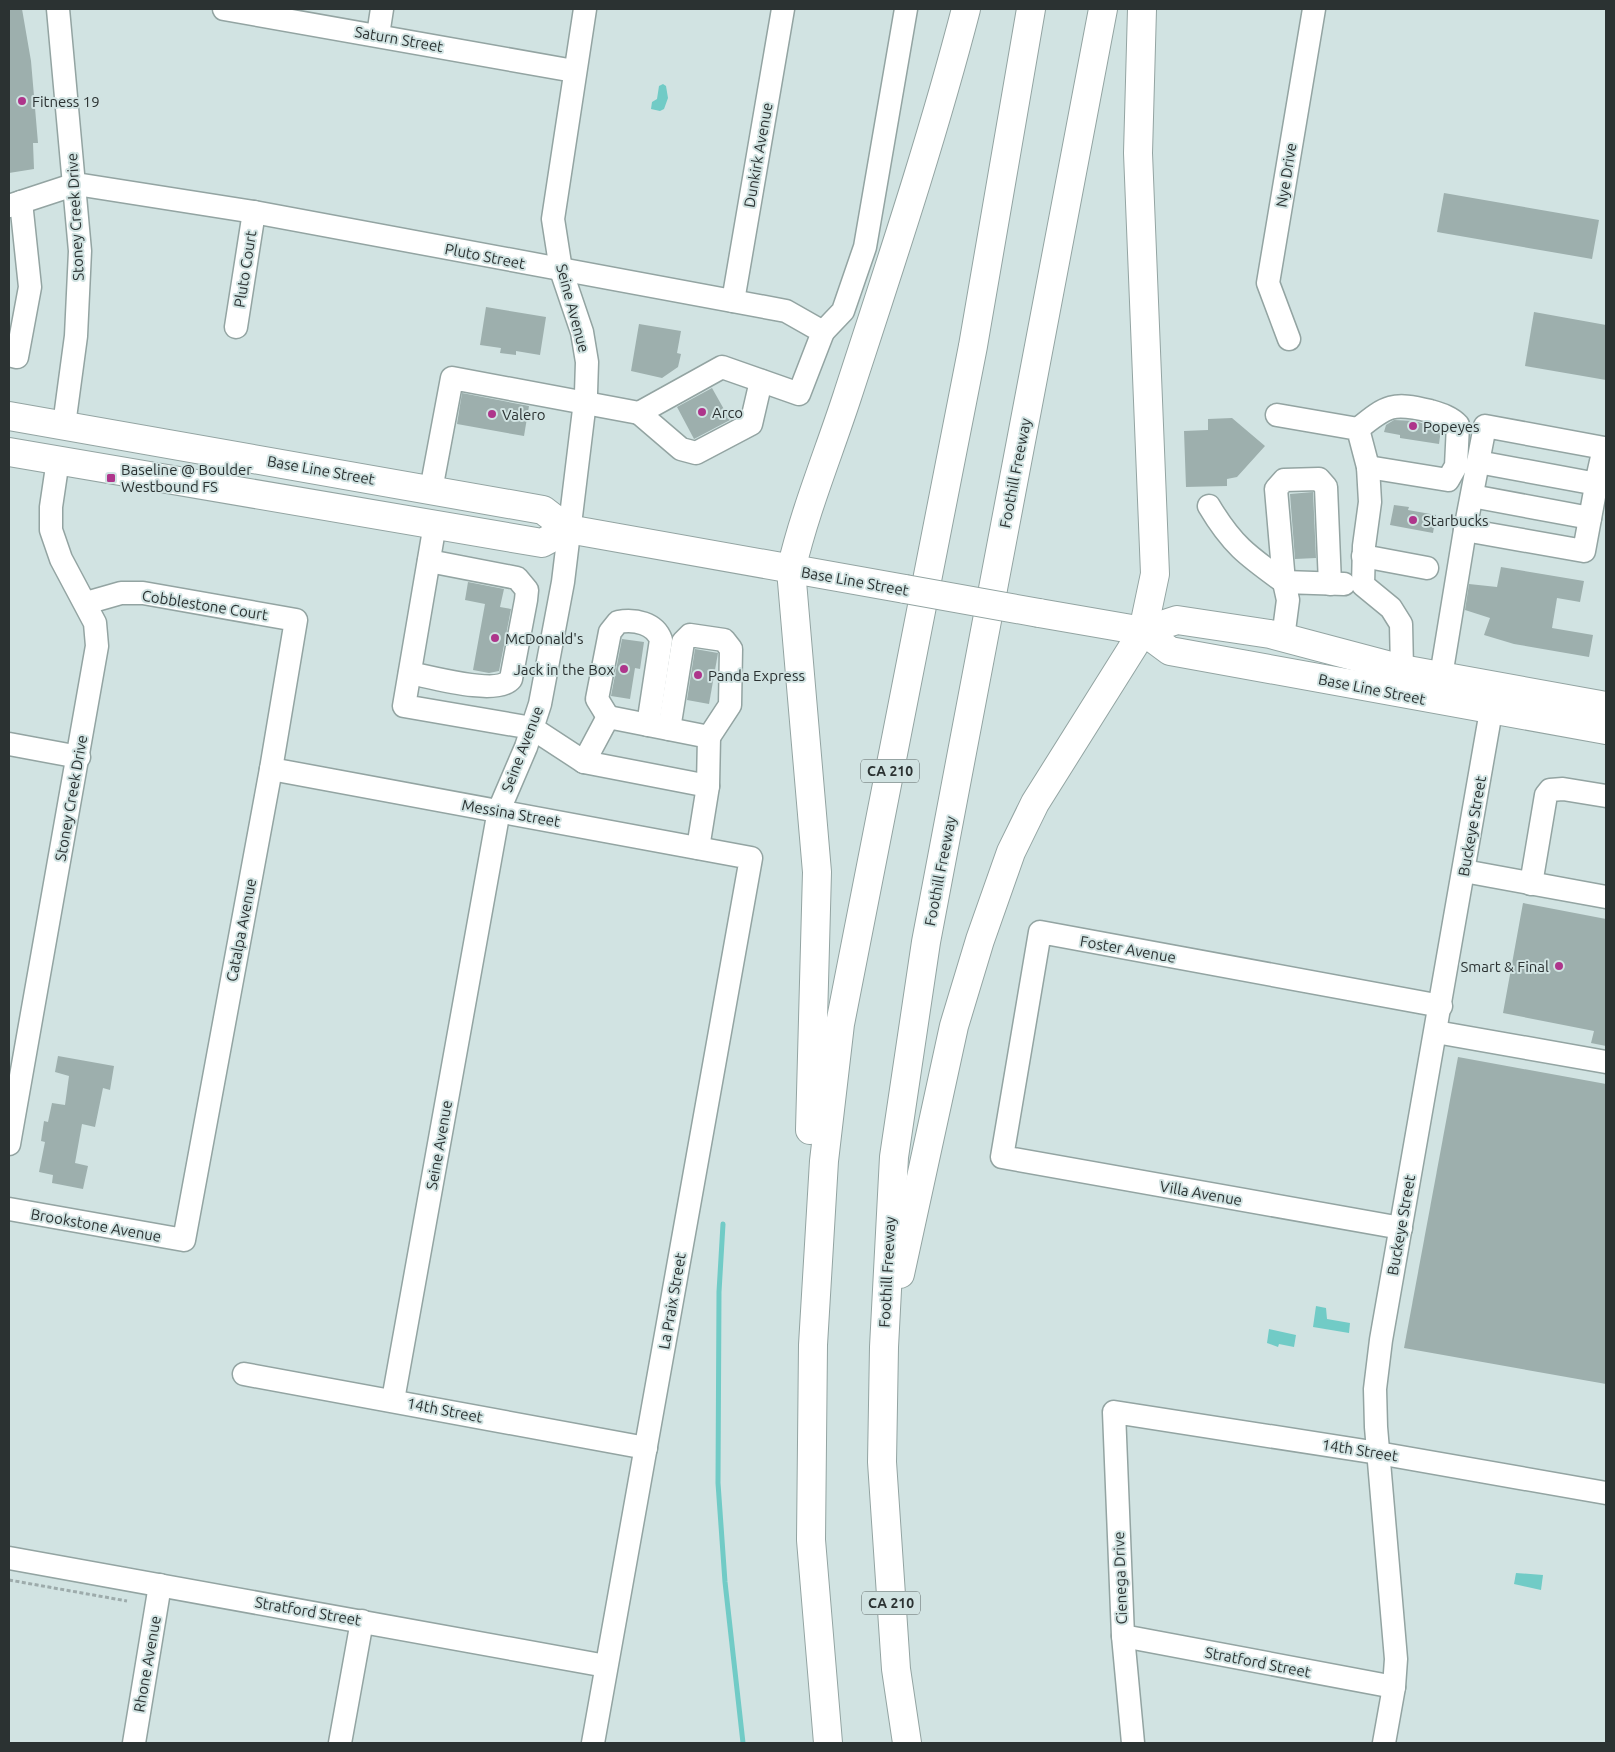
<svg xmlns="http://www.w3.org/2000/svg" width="1615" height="1752" font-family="Ubuntu,sans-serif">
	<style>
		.water { fill: #71cbc6 }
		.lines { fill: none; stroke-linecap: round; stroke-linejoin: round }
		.stream { stroke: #71cbc6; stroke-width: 5 }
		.building { fill: #9dafad }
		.minor-casing { stroke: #93a4a2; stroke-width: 25 }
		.major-casing { stroke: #93a4a2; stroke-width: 30 }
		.highway-casing { stroke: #93a4a2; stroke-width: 30 }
		.path { stroke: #9dabab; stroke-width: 3; stroke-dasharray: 4 2.5; stroke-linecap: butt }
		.minor { stroke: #fff; stroke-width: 22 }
		.major { stroke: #fff; stroke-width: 28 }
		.highway { stroke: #fff; stroke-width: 28 }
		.major-bridge-casing { stroke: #93a4a2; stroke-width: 30; stroke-linecap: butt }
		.major-bridge { stroke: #fff; stroke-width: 28 }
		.poi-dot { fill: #ae358b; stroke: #d1e3e2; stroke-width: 2 }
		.labels { text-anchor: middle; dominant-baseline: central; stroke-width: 4; stroke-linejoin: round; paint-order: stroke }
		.shield { fill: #d1e3e2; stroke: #5d6767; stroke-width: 1 }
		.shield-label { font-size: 14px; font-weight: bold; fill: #2b3232 }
		.street-label { font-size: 15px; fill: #2b3232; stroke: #d1e3e2 }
		.poi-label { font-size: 15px; fill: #2b3232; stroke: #d1e3e2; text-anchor: start }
	</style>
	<rect width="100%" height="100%" fill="#d1e3e2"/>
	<g class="water">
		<polygon points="663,84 666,86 668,98 664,109 660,111 651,109 652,102 657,99 659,86"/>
		<polygon points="1316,1306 1326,1308 1327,1319 1350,1323 1349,1333 1313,1327"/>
		<polygon points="1269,1329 1296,1335 1294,1347 1279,1344 1278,1347 1267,1343"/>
		<polygon points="1516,1573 1543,1575 1541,1590 1514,1584"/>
	</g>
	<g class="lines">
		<polyline class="stream" points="723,1224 719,1292 718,1483 725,1582 743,1743"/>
	</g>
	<g class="building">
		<polygon points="9,9 22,9 31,61 38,143 33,143 34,169 9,173"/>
		<polygon points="1444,193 1599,220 1592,259 1437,232"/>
		<polygon points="486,307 546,317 540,355 516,351 516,355 500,353 501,348 480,345"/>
		<polygon points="1534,312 1606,325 1606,380 1525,366"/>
		<polygon points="639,324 681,331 677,353 681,354 678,367 662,378 631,371"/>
		<polygon points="712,388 730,420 694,439 677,407"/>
		<polygon points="462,393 529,406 524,436 457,424"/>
		<polygon points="1232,418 1265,446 1237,477 1227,479 1227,486 1186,487 1184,431 1208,430 1208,419"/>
		<polygon points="1394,420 1415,421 1441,429 1439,444 1400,438 1400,435 1384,432 1386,425"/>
		<polygon points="1313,492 1316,558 1295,559 1290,494"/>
		<polygon points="1394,505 1409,507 1408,510 1436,515 1433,533 1390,525"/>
		<polygon points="1501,567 1584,581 1580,602 1557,598 1552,628 1593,635 1589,657 1514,644 1484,635 1490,618 1465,610 1469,584 1497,587"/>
		<polygon points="468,582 504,589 500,607 511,609 499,671 489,673 473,670 485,604 465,600"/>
		<polygon points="622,639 644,642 640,669 635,668 630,699 611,696"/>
		<polygon points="695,649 718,653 709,704 687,700"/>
		<polygon points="1523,903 1606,919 1606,1046 1591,1043 1594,1031 1503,1013"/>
		<polygon points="58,1056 114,1066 110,1090 103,1088 95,1127 82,1124 75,1163 88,1166 83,1189 52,1183 53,1175 39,1172 45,1142 41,1141 44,1121 48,1122 52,1103 65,1105 69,1076 55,1072"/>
		<polygon points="1458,1057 1606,1084 1606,1384 1404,1348"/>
	</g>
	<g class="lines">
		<g class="minor-casing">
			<g id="minor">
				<polyline points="58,9 80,251 76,336 64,425"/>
				<polyline points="224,9 574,71"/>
				<polyline points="378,35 382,9"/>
				<polyline points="9,206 76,184 254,212 786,311 823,332 799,394 722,367 639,413 452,378 431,490"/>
				<polyline points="733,301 783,9"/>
				<polyline points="236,327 254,212"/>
				<polyline points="823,332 843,311 865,247 906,9"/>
				<polyline points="1289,339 1268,283 1314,9"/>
				<polyline points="9,355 17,357 30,287 21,202"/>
				<polyline points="639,413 681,449 696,453 751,424 761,381"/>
				<polyline points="1277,415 1358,429 1368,467 1370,502 1364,546 1363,585 1391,608 1401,624 1402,669"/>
				<path d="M1358 429C1387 405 1393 402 1430 411 1440 414 1451 417 1458 425L1456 466 1448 480 1368 467"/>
				<polyline points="1478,462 1597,484"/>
				<polyline points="1472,496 1590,518"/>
				<path d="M1209 506C1232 545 1248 556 1284 582"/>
				<polyline points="435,524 404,706 532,728 584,762 708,786 698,848"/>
				<polyline points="1465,530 1485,426 1604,448 1598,475"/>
				<polyline points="1363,556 1427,568"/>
				<polyline points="1284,582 1276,489 1284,480 1319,479 1326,487 1330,584"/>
				<polyline points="1283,638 1288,600 1284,582 1344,584"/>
				<path d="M410 673C431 677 498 696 511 679L526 600 527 590 517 578 429 561"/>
				<polyline points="1441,676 1465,530 1584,551 1598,475 1606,477"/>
				<path d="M608 717 597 699 610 632 618 622C635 619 655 623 661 640L648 725"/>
				<polyline points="669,729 683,642 690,635 724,640 731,649 730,705 709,737"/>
				<polyline points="9,744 79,757"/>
				<polyline points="584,762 608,717 709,737 708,786"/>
				<polyline points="271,769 751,858 593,1743"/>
				<polyline points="1464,871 1606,897"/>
				<polyline points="1531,884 1546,795 1550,790 1563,789 1606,796"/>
				<polyline points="1436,1032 1606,1062"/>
				<polyline points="9,1144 97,646 95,623 61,559 51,530 51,507 58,460"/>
				<polyline points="9,1209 184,1240 271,769 296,620 143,593 121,593 86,603"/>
				<polyline points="1401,1228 1002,1157 1040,932 1441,1006"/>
				<polyline points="244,1374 646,1448"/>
				<polyline points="393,1400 499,810 526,747 540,704 563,582 586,393 587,362 582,332 561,270 553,219 585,9"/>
				<polyline points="9,1558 606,1666"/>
				<polyline points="1123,1636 1394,1687"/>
				<polyline points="134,1743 160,1585"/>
				<polyline points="340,1743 362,1621"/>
				<polyline points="1133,1743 1123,1636 1114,1412 1378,1453 1606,1493"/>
				<polyline points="1384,1743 1394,1687 1396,1659 1376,1427 1375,1389 1381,1340 1491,711"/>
			</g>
		</g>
		<g class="major-casing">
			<g id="major">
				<polyline points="9,416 543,510 568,529 905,589"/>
				<polyline points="9,452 542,543 568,529"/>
				<polyline points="1039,613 1143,631 1170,651 1606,730"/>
				<polyline points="1143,631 1177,620 1270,634 1402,669 1606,706"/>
			</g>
		</g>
		<g class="highway-casing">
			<g id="highway">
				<path d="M810 1130 817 872 791 570C805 510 828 455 847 397 889 268 932 140 966 9"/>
				<polyline points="900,1274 954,1026 980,940 1011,852 1035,803 1143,631 1155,574 1138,153 1142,9"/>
				<polyline points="828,1743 811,1540 813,1345 824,1161 840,1024 973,346 1031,9"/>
				<polyline points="907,1743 896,1669 882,1462 884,1347 894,1157 926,942 1103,9"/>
			</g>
		</g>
		<polyline class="path" points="9,1580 127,1601"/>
		<use href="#minor" class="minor"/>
		<use href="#major" class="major"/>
		<use href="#highway" class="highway"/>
		<g class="major-bridge-casing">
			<polyline id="major-bridge" points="905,589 1039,613"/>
		</g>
		<use href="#major-bridge" class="major-bridge"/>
	</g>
	<g class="poi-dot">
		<circle cx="22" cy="101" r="5"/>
		<circle cx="702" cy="412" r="5"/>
		<circle cx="492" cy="414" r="5"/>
		<circle cx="1413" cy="426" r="5"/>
		<rect x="106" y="473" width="10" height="10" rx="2.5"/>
		<circle cx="1413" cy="520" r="5"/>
		<circle cx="495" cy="638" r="5"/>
		<circle cx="624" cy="669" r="5"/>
		<circle cx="698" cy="675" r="5"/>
		<circle cx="1559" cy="966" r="5"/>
	</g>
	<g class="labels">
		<g class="shield">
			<rect x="861" y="759.5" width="58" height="23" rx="4"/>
			<rect x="862" y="1591.5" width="58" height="23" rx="4"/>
		</g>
		<g class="shield-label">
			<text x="890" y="771">CA 210</text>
			<text x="891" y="1603">CA 210</text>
		</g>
		<g class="street-label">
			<text transform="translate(399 39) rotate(10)">Saturn Street</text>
			<text transform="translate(758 155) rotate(-80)">Dunkirk Avenue</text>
			<text transform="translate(1286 175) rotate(-81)">Nye Drive</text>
			<text transform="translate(75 217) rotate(-93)">Stoney Creek Drive</text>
			<text transform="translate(485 256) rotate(11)">Pluto Street</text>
			<text transform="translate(245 269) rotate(-81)">Pluto Court</text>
			<text transform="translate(573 308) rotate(75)">Seine Avenue</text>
			<text transform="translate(321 470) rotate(10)">Base Line Street</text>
			<text transform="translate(1015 473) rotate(-79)">Foothill Freeway</text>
			<text transform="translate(855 581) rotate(10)">Base Line Street</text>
			<text transform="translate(205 605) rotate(9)">Cobblestone Court</text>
			<text transform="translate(1372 689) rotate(11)">Base Line Street</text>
			<text transform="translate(522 749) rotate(-69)">Seine Avenue</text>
			<text transform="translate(71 798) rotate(-80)">Stoney Creek Drive</text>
			<text transform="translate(511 813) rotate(10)">Messina Street</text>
			<text transform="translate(1472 826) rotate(-80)">Buckeye Street</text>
			<text transform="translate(940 871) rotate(-79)">Foothill Freeway</text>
			<text transform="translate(241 930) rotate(-79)">Catalpa Avenue</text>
			<text transform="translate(1128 949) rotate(10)">Foster Avenue</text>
			<text transform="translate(439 1145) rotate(-80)">Seine Avenue</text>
			<text transform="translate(1201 1193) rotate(10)">Villa Avenue</text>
			<text transform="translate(96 1225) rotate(10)">Brookstone Avenue</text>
			<text transform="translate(1401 1225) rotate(-80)">Buckeye Street</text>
			<text transform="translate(887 1272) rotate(-87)">Foothill Freeway</text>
			<text transform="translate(672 1301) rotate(-80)">La Praix Street</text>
			<text transform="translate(445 1410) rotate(11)">14th Street</text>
			<text transform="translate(1360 1450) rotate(9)">14th Street</text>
			<text transform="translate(1120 1578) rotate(-92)">Cienega Drive</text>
			<text transform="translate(308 1611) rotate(10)">Stratford Street</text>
			<text transform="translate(1258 1662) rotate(11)">Stratford Street</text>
			<text transform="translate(147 1664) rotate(-80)">Rhone Avenue</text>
		</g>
		<g class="poi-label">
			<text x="32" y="101">Fitness 19</text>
			<text x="712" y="412">Arco</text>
			<text x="502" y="414">Valero</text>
			<text x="1423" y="426">Popeyes</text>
			<text x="121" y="469">Baseline @ Boulder<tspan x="121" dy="17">Westbound FS</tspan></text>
			<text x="1423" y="520">Starbucks</text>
			<text x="505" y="638">McDonald's</text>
			<text x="614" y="669" text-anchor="end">Jack in the Box</text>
			<text x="708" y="675">Panda Express</text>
			<text x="1549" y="966" text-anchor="end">Smart &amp; Final</text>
		</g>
	</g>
	<rect width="1615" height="1752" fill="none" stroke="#2b3232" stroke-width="20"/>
</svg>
